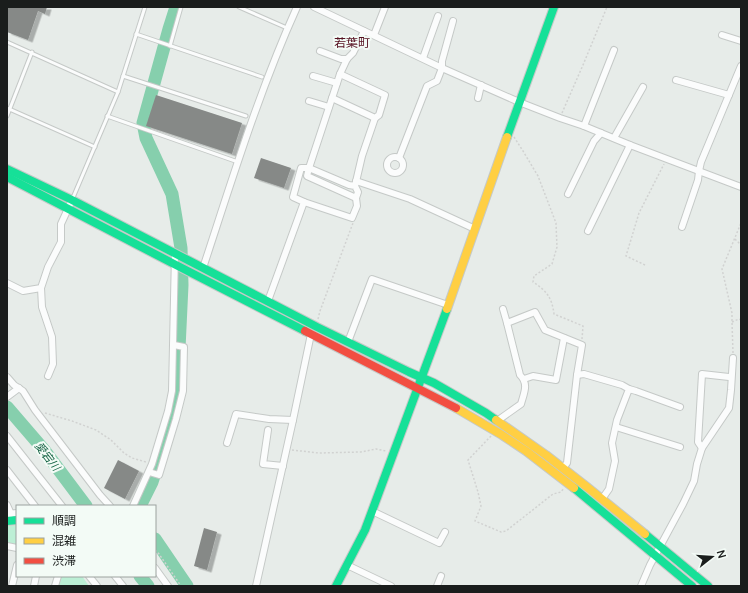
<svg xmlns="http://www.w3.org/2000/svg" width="748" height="593" font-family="Manrope,'Noto Sans JP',sans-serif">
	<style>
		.green { fill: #bcefd5 }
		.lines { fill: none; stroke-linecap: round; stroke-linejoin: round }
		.river { stroke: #86cfad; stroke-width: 13 }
		.building { fill: #868987; filter: url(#shadow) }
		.lane-casing { stroke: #c5c9c7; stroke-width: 5 }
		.street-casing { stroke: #c5c9c7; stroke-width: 8 }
		.fast-casing { stroke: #c5c9c7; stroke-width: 10 }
		.slow-casing { stroke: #c5c9c7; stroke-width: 10 }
		.jam-casing { stroke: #c5c9c7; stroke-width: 10 }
		.path { stroke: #d1d2d1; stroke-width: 1.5; stroke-dasharray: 2 2; stroke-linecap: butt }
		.lane { stroke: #fbfcfc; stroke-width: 3 }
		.street { stroke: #fbfcfc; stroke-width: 6 }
		.fast { stroke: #16e098; stroke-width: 8 }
		.slow { stroke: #ffcf43; stroke-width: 8 }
		.jam { stroke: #f24e42; stroke-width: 8 }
		.labels { text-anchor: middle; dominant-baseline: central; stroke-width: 4; stroke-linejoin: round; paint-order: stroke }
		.water-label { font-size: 11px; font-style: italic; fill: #126242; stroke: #f3fbf6 }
		.quarter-label { font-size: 12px; fill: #561121; stroke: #f3fbf6 }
	</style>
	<defs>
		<filter id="shadow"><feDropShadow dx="4.5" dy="2.5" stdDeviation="0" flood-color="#0004"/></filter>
	</defs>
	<rect width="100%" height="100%" fill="#e7ece9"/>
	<g class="green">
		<polygon points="17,525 17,545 7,542 7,526"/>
		<polygon points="60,576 82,576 89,586 59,586"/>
	</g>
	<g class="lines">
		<g class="river">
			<polyline points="7,407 44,450 86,506"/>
			<polyline points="140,506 152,482 170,426 177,391 182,285 181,248 172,194 146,138 143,123 169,29 176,7"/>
			<polyline points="155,539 187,586"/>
			<polyline points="140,576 148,586"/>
		</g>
	</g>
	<g class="building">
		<polygon points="7,7 47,7 45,14 38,11 28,40 7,32"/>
		<polygon points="156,95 242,123 232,154 146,126"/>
		<polygon points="261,158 291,168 284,188 254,178"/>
		<polygon points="118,460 139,471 125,499 104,488"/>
		<polygon points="204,528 217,532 207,570 194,566"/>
	</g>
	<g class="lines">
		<g class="lane-casing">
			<g id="lane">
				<polyline points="239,7 287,28"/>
				<polyline points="136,34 262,77"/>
				<polyline points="7,42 118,92"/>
				<polyline points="170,46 181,7"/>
				<polyline points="123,76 246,116"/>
				<polyline points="7,108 95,147"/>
				<polyline points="7,116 32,52"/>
				<polyline points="107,116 238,162"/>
				<polyline points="72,200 118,92 145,7"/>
			</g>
		</g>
		<g class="street-casing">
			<g id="street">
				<polyline points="314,7 442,68 519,102 560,118 584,126 630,145 741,187"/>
				<polyline points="374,35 385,7"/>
				<polyline points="722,35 741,41"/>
				<polyline points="320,51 341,59 347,59"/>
				<polyline points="423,58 438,16"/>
				<polyline points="313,76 337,83"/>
				<polyline points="676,80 729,95"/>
				<polyline points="332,98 375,118 379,115 385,95 340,74"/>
				<polyline points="478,98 481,85"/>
				<polyline points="309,101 329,107"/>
				<polyline points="584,126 614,50"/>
				<polyline points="614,138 643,87"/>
				<circle cx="395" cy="165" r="8"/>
				<polyline points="399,158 427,86 437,81 442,68 442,61 453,21"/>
				<polyline points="356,181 410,199 475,229"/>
				<polyline points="355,186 358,192 356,198 307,176 309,168 349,185 355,186 362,156 375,118"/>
				<polyline points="568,194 594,141 601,133"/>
				<polyline points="304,202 352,218 357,206 356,198"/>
				<polyline points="682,227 698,180 699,171 701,162 741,66"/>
				<polyline points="588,231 630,145"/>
				<path d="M203 268C232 180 259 91 297 7"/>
				<polyline points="7,283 23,291 41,288 48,267 61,242 61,224 72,200"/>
				<polyline points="41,288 42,307 52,337 53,364 48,376"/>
				<polyline points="268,301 304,202 293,197 301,168 309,168 340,74 347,59 353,53 364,31"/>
				<polyline points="503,309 507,323 535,312 545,330 582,345 577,375 584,374 622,385 629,389 617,420 612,443 615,461 609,489 602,499"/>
				<polyline points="348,342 372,279 448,305"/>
				<polyline points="7,377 14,385 23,391 35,410 100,495 110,506"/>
				<polyline points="524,379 533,376 556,380 564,338"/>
				<polyline points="629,389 636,391 680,407"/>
				<polyline points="7,397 19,388"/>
				<path d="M497 421 521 404C524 393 529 384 520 375L507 323"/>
				<polyline points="616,427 680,447"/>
				<polyline points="268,430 263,464 283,466"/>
				<polyline points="7,436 62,506"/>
				<polyline points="227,443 236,414 269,419 293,420"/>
				<polyline points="702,448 698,442 702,374 729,377"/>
				<polyline points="563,468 567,463 577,375"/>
				<polyline points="7,470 35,506"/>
				<polyline points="149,472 159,475 176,419 183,391 184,347 174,345"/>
				<polyline points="7,505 11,514"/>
				<polyline points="133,506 152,464 168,411 172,391 175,253"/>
				<polyline points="372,511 439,543 445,532"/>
				<polyline points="7,514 17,513"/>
				<polyline points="7,546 17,548"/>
				<polyline points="347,565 391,586"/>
				<polyline points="155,568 168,586"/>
				<polyline points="89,576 97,586"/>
				<polyline points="115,576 123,586"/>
				<polyline points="12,586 17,565"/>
				<polyline points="34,586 36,576"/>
				<polyline points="55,586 58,576"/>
				<polyline points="256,586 293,420 311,334"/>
				<polyline points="437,586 441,576"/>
				<polyline points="641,586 650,565 683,504 694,481 697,464 702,448 729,408 731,390 733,358"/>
			</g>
		</g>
		<g class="fast-casing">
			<g id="fast">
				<polyline points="507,137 554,7"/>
				<polyline points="7,169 72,200 317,327 409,372 434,383 486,413 496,420"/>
				<polyline points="7,177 176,265 305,331"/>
				<polyline points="574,488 692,586"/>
				<polyline points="7,521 17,520"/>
				<polyline points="645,534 708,586"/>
				<polyline points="336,586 365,530 447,309"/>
			</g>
		</g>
		<g class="slow-casing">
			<g id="slow">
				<polyline points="447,309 507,137"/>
				<polyline points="456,408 502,435 526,451 574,488"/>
				<polyline points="496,420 546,455 587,487 645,534"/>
			</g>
		</g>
		<g class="jam-casing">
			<polyline id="jam" points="305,331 456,408"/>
		</g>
		<g class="path">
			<polyline points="562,113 583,65 607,7"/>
			<path d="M514 137 523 151 538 176 556 223 557 247 552 264 534 276 533 282C547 291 552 298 554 314L583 326 582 339"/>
			<polyline points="735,239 741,245"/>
			<polyline points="645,265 626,256 639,213 664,164"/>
			<polyline points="318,319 320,311 353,223"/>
			<polyline points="732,322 739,319 741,320"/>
			<polyline points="733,353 732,322 732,313 722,269 741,223"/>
			<polyline points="45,413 72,421 96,430 111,440 124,453 132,458 146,462"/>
			<polyline points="491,436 468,460 478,492 481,506 475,521 501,532 506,531 553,494 561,492 564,488"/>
			<polyline points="292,450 319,453 361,452 376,449 386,451"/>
			<polyline points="155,550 159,554 181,586"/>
		</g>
		<use href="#lane" class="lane"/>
		<use href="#street" class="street"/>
		<use href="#fast" class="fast"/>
		<use href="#slow" class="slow"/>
		<use href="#jam" class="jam"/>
	</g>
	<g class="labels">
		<g class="water-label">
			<text transform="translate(48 456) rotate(52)">愛宕川</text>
		</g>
		<g class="quarter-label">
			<text x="352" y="42">若葉町</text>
		</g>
	</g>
	<rect width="748" height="593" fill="none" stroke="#1a1d1c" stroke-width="16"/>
	<rect x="16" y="505" width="140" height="72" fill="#f3fbf6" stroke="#9ca29f"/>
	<rect x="24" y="518" width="20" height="6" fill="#16e098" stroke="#9ca29f"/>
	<text x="52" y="525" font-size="12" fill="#1a1d1c">順調</text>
	<rect x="24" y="538" width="20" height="6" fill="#ffcf43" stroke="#9ca29f"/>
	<text x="52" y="545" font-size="12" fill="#1a1d1c">混雑</text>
	<rect x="24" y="558" width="20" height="6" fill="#f24e42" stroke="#9ca29f"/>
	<text x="52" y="565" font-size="12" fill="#1a1d1c">渋滞</text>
	<g transform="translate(712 557) rotate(73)" stroke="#f3fbf6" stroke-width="3" paint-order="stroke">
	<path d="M0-3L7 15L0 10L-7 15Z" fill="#1a1d1c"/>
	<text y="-6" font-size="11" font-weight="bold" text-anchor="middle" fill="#1a1d1c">N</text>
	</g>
</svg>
